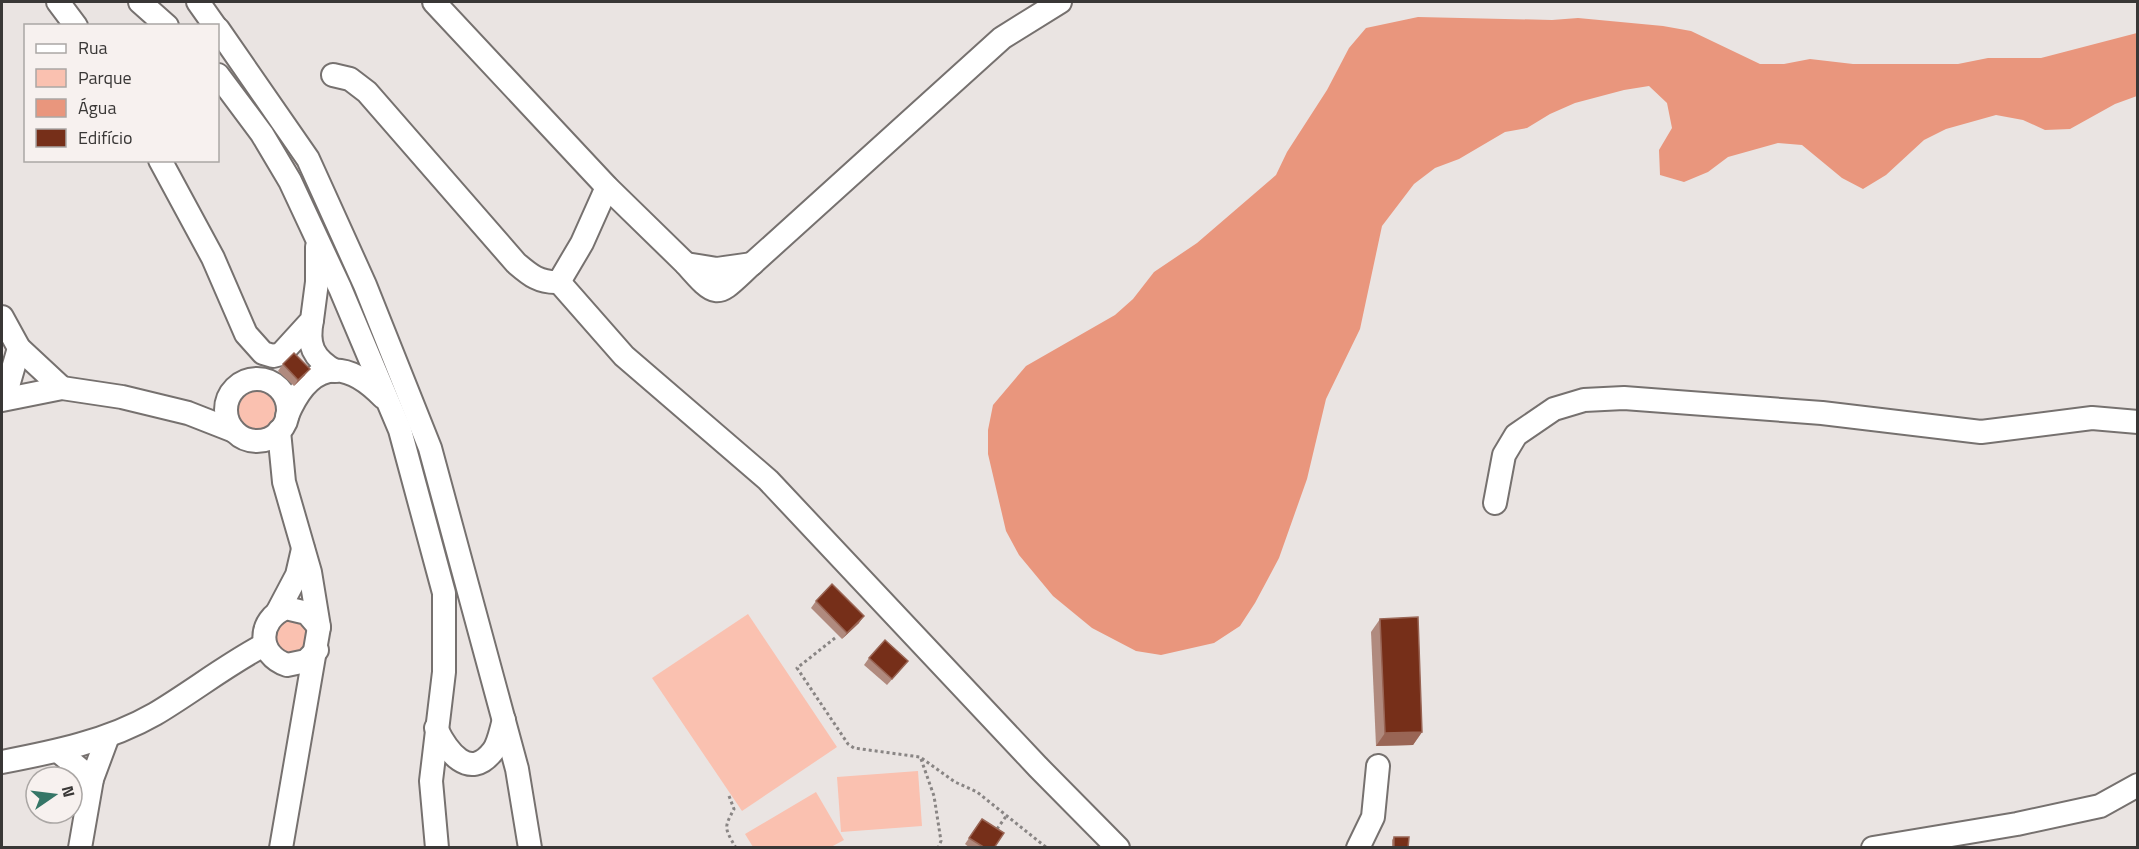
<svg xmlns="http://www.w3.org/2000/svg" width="2139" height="849" font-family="'Titillium Web',sans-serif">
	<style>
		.green { fill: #fac1b0 }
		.water { fill: #e9967d }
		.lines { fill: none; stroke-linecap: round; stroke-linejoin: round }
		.minor-casing { stroke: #76716f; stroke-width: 26 }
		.path { stroke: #898584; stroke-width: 3; stroke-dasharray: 3 3; stroke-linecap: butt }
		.minor { stroke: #fff; stroke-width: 22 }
		.wall { fill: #b08a7e }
		.shaded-wall { fill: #996555 }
		.building { fill: #762f19; stroke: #996555; stroke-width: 1.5 }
	</style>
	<rect width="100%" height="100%" fill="#eae4e2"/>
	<g class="green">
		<circle cx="255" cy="410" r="20"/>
		<polygon points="748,614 837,747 742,811 652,678"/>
		<polygon points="285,616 310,624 308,651 283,656 271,632"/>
		<polygon points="918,771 922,826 841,832 837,777"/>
		<polygon points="816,792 844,840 831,847 753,847 745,834"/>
	</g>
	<polygon class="water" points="1418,17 1552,20 1578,18 1663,26 1691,31 1760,64 1784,64 1810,59 1853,64 1958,64 1988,58 2041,58 2137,33 2137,96 2115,104 2070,129 2045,130 2023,120 1996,115 1946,129 1924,140 1886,175 1863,189 1842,178 1802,145 1778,143 1728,157 1708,172 1684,182 1660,175 1659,150 1672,128 1667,103 1649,86 1624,90 1575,103 1550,114 1527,128 1505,132 1459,159 1435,168 1414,184 1382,226 1360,329 1326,399 1307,479 1279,558 1255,603 1240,626 1214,643 1161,655 1136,651 1092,628 1053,596 1019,555 1006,531 988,454 988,430 993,405 1026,366 1115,315 1133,299 1154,272 1197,243 1276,175 1287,152 1327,90 1349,48 1366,28"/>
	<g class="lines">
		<g class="minor-casing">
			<g id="minor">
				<polyline points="58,2 76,26"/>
				<polyline points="140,2 167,26"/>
				<polyline points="198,2 215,26"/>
				<polyline points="434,2 607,187 686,264"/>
				<polyline points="218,29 308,159 365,285 430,448 517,769 530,848"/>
				<polyline points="218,75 262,134 290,181 340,288 400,430 444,593 444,672 431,781 437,848"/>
				<path d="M333 75 350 79 367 92 516 263C530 275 539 283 559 282L582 243 607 187"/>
				<polyline points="160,160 213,258 246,334 263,353 273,356 281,354 312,320 317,282 317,247"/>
				<path d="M686 264 717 269 752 264C717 296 719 302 686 264Z"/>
				<polyline points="752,264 1002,38 1060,2"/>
				<polyline points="559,282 624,356 768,480 1038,767 1118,848"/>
				<polyline points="2,317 19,348 62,388"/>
				<path d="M312 320C307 345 313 358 335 371"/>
				<circle cx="257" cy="410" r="31"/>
				<polyline points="2,395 8,386 19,348"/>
				<polyline points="2,400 62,388 122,397 188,413 234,431"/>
				<path d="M287 416C309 364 342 355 383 397"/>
				<polyline points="279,431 284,482 310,572 319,627 281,848"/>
				<polyline points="1495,503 1504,455 1516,435 1554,409 1584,400 1624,398 1822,413 1981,432 2092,418 2138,422"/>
				<polyline points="278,611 297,575 303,549"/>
				<path d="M317 650 306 661 287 665C257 655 257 620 286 608L307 613 319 627"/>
				<path d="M436 728C447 751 469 782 493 751 499 743 501 729 504 720"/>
				<polyline points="58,751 92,779"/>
				<path d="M2 762C54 752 108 741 155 714 192 692 226 665 264 645"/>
				<polyline points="80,848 92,779 108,736"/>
				<polyline points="1358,848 1373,817 1378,766"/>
				<polyline points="1873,848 2017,824 2100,806 2138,785"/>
			</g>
		</g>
		<g class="path">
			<polyline points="835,638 797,668 848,744 854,748 920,757 955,782 977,792 1047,848"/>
			<polyline points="921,759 934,796 941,841 938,848"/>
			<path d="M729 796 734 809C724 828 724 827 736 848"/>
			<polyline points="997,829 1007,815"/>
		</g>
		<use href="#minor" class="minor"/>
	</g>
	<g class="wall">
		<polygon points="283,364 305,375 294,386 278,371"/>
		<polygon points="816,601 859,623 842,639 811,608"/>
		<polygon points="1380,619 1422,732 1413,745 1376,746 1371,632"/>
		<polygon points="869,658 903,667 887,685 864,665"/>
		<polygon points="982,819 994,848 970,848 965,844"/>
		<polygon points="1394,837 1408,848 1392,848 1392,840"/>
	</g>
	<g class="shaded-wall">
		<polygon points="310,369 305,375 294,386 298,380"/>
		<polygon points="864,616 859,623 842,639 847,633"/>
		<polygon points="1422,732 1413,745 1376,746 1385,733"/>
	</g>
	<g class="building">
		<polygon points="294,353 310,369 298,380 283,364"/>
		<polygon points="832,584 864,616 847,633 816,601"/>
		<polygon points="1418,617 1422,732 1385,733 1380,619"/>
		<polygon points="885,640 908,661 892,679 869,658"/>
		<polygon points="982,819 1004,833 994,848 985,848 969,838"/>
		<polygon points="1394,837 1409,837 1408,848 1394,848"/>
	</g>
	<rect width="2139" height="849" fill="none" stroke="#393736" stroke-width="6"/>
	<rect x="24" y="24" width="195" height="138" fill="#f7f1ef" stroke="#aba7a5" stroke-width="1.5"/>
	<rect x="36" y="44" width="30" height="9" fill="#ffffff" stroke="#aba7a5" stroke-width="1.5"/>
	<text x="78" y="54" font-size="18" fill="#393736">Rua</text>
	<rect x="36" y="69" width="30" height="18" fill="#fac1b0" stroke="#aba7a5" stroke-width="1.5"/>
	<text x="78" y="84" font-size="18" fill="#393736">Parque</text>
	<rect x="36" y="99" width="30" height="18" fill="#e9967d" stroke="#aba7a5" stroke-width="1.5"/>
	<text x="78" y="114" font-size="18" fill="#393736">Água</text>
	<rect x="36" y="129" width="30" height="18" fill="#762f19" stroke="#aba7a5" stroke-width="1.5"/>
	<text x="78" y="144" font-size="18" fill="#393736">Edifício</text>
	<g transform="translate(54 795) rotate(76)"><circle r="28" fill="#f7f1ef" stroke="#aba7a5" stroke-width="1.5"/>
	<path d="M0-4.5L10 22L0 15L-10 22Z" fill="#357667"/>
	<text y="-9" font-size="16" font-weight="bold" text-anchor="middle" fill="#393736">N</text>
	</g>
</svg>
